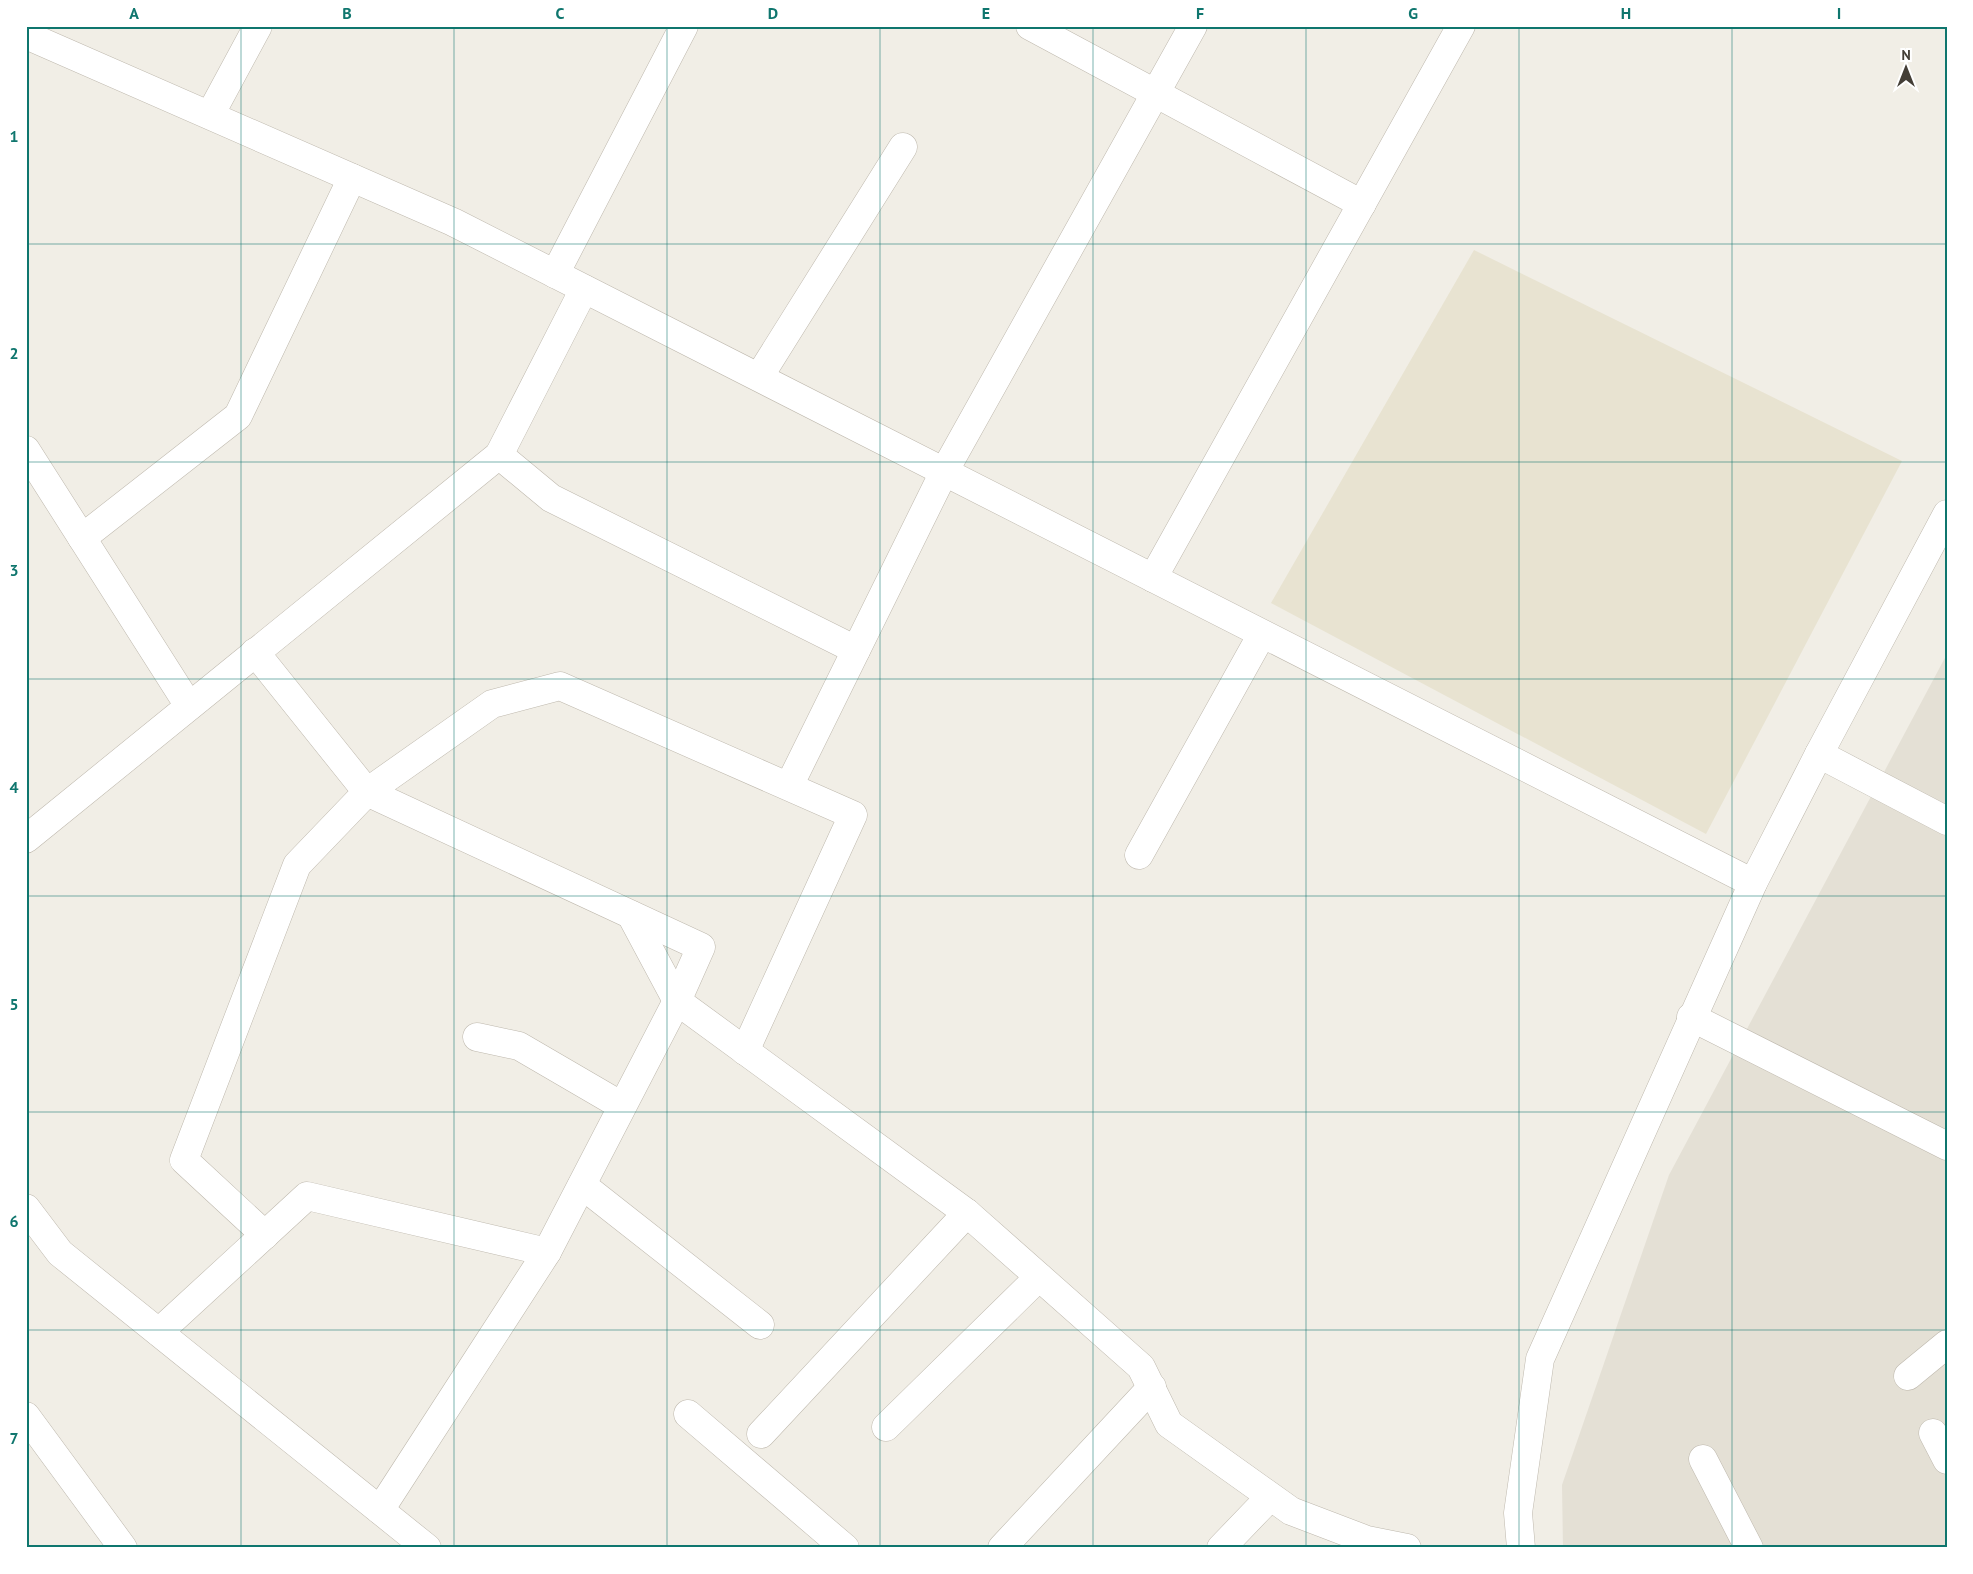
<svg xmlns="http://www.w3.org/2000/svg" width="1973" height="1574" font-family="'PT Sans',sans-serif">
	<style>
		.residential { fill: #e4e0d5 }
		.education { fill: #e8e3d1 }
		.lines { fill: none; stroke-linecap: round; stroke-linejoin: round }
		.minor-casing { stroke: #beb8ad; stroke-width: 29 }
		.minor { stroke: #fff; stroke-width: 28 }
		.grid { fill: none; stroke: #0f766e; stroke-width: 1; stroke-opacity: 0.55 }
		.neatline { fill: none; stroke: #0f766e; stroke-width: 2 }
		.grid-label { font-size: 16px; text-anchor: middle; font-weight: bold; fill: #0f766e }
	</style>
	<rect width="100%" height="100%" fill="#f1eee6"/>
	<polygon class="residential" points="1947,654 1947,1548 1563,1548 1562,1485 1669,1175"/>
	<polygon class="education" points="1474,250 1902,461 1706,834 1271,603"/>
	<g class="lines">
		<g class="minor-casing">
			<g id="minor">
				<polyline points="1030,26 1362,204"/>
				<polyline points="26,35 453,222 1753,883"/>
				<polyline points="210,115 258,26"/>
				<polyline points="555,274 684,26"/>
				<polyline points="759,377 903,147"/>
				<polyline points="26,450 189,706"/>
				<polyline points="499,455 551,498 856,650"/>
				<polyline points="82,538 238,416 352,178"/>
				<polyline points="1153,578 1461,26"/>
				<polyline points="255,652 367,792 297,865 184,1160 265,1235"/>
				<polyline points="1819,754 1947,821"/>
				<polyline points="789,786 944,472 1193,26"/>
				<polyline points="26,839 499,455 584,289"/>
				<polyline points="1139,855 1262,634"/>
				<polyline points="631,915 677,1001 967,1213 1141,1367 1169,1424 1291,1511 1367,1540 1407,1548"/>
				<polyline points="1691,1017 1947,1146"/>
				<polyline points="477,1037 519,1046 622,1106"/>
				<polyline points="582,1185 760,1325"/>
				<polyline points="26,1208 60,1253 427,1548"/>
				<polyline points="159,1332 307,1196 547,1252"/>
				<polyline points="1908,1376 1947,1344"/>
				<polyline points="688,1414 845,1548"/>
				<polyline points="26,1416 123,1548"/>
				<polyline points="886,1427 1039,1277"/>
				<polyline points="1933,1433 1947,1460"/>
				<polyline points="761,1434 967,1213"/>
				<polyline points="1703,1459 1749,1548"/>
				<polyline points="380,1510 547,1252 677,1001 701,947 367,792 492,704 560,686 853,815 745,1051"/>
				<polyline points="1002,1548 1152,1387"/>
				<polyline points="1221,1548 1270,1497"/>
				<polyline points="1521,1548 1518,1513 1540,1359 1753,883 1819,754 1947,514"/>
			</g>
		</g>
		<use href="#minor" class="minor"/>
	</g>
	<path class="grid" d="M241 26V1548M454 26V1548M667 26V1548M880 26V1548M1093 26V1548M1306 26V1548M1519 26V1548M1732 26V1548M26 244H1947M26 462H1947M26 679H1947M26 896H1947M26 1112H1947M26 1330H1947"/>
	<rect width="1973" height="1574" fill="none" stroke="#ffffff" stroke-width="55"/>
	<g transform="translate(1906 68)" stroke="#ffffff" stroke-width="4" paint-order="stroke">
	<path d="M0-4L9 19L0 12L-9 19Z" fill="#433e36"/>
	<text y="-8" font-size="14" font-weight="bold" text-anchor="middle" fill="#433e36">N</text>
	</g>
	<rect x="28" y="28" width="1918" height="1518" class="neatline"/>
	<g class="grid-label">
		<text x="134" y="19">A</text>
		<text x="347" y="19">B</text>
		<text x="560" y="19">C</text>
		<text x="773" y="19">D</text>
		<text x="986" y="19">E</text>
		<text x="1200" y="19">F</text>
		<text x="1413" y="19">G</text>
		<text x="1626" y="19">H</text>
		<text x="1839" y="19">I</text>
		<text x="14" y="142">1</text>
		<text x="14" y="359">2</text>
		<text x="14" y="576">3</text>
		<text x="14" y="793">4</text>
		<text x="14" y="1010">5</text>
		<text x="14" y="1227">6</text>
		<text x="14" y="1444">7</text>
	</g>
</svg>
